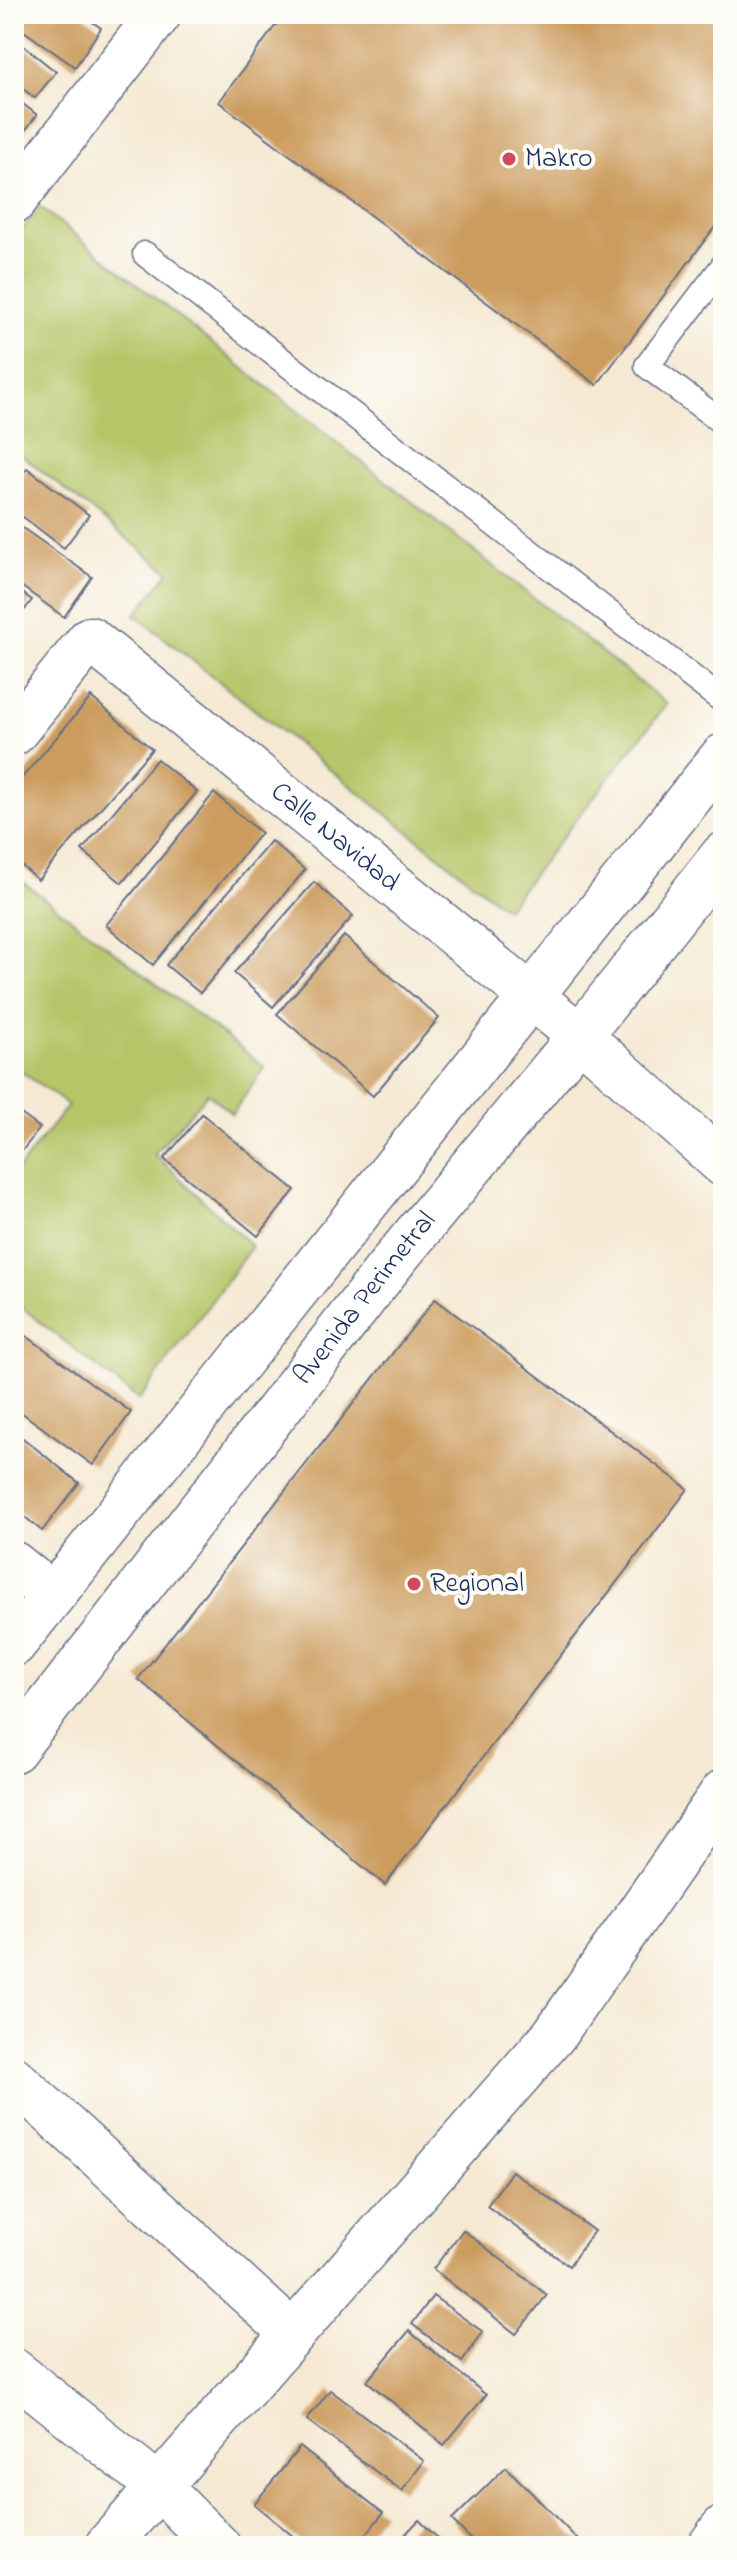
<svg xmlns="http://www.w3.org/2000/svg" width="737" height="2560" font-family="'Indie Flower',sans-serif">
	<style>
		.green { fill: #b6c568; stroke: #687a63; stroke-width: 2 }
		.building { fill: #cc9c5f }
		.lines { fill: none; stroke-linecap: round; stroke-linejoin: round }
		.lane-casing { stroke: #677087; stroke-width: 27 }
		.street-casing { stroke: #677087; stroke-width: 47 }
		.secondary-casing { stroke: #677087; stroke-width: 47 }
		.lane { stroke: #fff; stroke-width: 24 }
		.street { stroke: #fff; stroke-width: 44 }
		.secondary { stroke: #fff; stroke-width: 44 }
		.poi-dot { fill: #d1495b; stroke: #fdfcf7; stroke-width: 3 }
		.labels { text-anchor: middle; dominant-baseline: central; stroke-width: 8; stroke-linejoin: round; paint-order: stroke }
		.poi-label { font-size: 28px; fill: #1b2f5e; stroke: #fdfcf7; text-anchor: start }
		.street-label { font-size: 28px; fill: #1b2f5e; stroke: #fdfcf7 }
	</style>
	<rect width="100%" height="100%" fill="#fdfcf7"/>
	<filter id="ink" filterUnits="userSpaceOnUse"><feTurbulence type="fractalNoise" baseFrequency=".0125" numOctaves="2"/><feDisplacementMap in="SourceGraphic" scale="16" xChannelSelector="R" yChannelSelector="G"/><feConvolveMatrix kernelMatrix="1 2 1 2 8 2 1 2 1" color-interpolation-filters="sRGB"/></filter>
	<filter id="wash" filterUnits="userSpaceOnUse"><feTurbulence type="fractalNoise" baseFrequency=".006" numOctaves="4" result="noise"/><feDisplacementMap in="SourceGraphic" scale="32" xChannelSelector="R" yChannelSelector="G"/><feGaussianBlur stdDeviation="1.8" result="paint"/><feColorMatrix in="noise" values="0 0 0 0 0 0 0 0 0 0 0 0 0 0 0 0 0 1.4 0 .05"/><feComposite in="paint" operator="in"/></filter>
	<g filter="url(#wash)">
		<rect width="100%" height="100%" fill="#f5e9d3"/>
		<g class="green">
			<polygon points="40,207 667,704 506,909 135,615 169,572 14,449 14,240"/>
			<polygon points="14,875 265,1067 232,1114 208,1093 154,1154 252,1246 139,1400 20,1306 14,1308 14,1175 68,1105 14,1066"/>
		</g>
		<g id="blocks">
			<g class="building">
				<polygon points="14,14 81,14 101,28 75,67 14,24"/>
				<polygon points="284,14 723,14 723,216 597,385 219,102"/>
				<polygon points="14,38 56,72 35,98 14,82"/>
				<polygon points="14,97 37,115 14,145"/>
				<polygon points="27,468 89,515 64,548 14,510 14,485"/>
				<polygon points="14,522 92,577 64,617 14,581"/>
				<polygon points="14,587 32,600 14,624"/>
				<polygon points="91,697 152,749 38,880 14,859 14,787"/>
				<polygon points="157,759 197,792 122,883 82,850"/>
				<polygon points="214,793 261,833 153,965 106,925"/>
				<polygon points="271,841 305,870 200,993 166,965"/>
				<polygon points="314,882 353,916 273,1007 234,973"/>
				<polygon points="344,936 439,1018 373,1096 277,1014"/>
				<polygon points="14,1109 40,1128 14,1161"/>
				<polygon points="202,1114 295,1190 258,1236 164,1159"/>
				<polygon points="435,1299 688,1489 385,1885 138,1679"/>
				<polygon points="14,1327 131,1412 93,1465 14,1407"/>
				<polygon points="14,1431 79,1483 42,1531 14,1508"/>
				<polygon points="512,2171 594,2231 569,2266 487,2206"/>
				<polygon points="463,2230 547,2295 516,2334 433,2269"/>
				<polygon points="433,2296 483,2332 462,2362 412,2324"/>
				<polygon points="409,2331 486,2395 444,2445 367,2381"/>
				<polygon points="330,2390 424,2461 402,2491 307,2420"/>
				<polygon points="300,2447 383,2513 357,2546 305,2546 254,2504"/>
				<polygon points="506,2467 584,2546 477,2546 452,2520"/>
				<polygon points="419,2520 446,2546 394,2546"/>
			</g>
		</g>
	</g>
	<g filter="url(#ink)">
		<use href="#blocks" fill-opacity="0" stroke="#677087" stroke-width="2"/>
		<g class="lines">
			<g class="lane-casing">
				<g id="lane">
					<polyline points="145,254 723,701"/>
					<polyline points="723,266 647,366 723,423"/>
				</g>
			</g>
			<g class="street-casing">
				<g id="street">
					<polyline points="14,201 159,14"/>
					<path id="s1" d="M14 733 90 639 580 1036 723 1164"/>
					<polyline points="14,1564 52,1595"/>
					<polyline points="14,2079 293,2334"/>
					<polyline points="14,2371 159,2487 218,2546"/>
					<polyline points="107,2546 554,2035 723,1792"/>
					<polyline points="710,2546 723,2528"/>
				</g>
			</g>
			<g class="secondary-casing">
				<g id="secondary">
					<polyline points="14,1644 723,756"/>
					<path id="s2" d="M14 1750 395 1259 580 1036 723 855"/>
				</g>
			</g>
			<use href="#lane" class="lane"/>
			<use href="#street" class="street"/>
			<use href="#secondary" class="secondary"/>
		</g>
	</g>
	<g class="poi-dot">
		<circle cx="509" cy="159" r="8"/>
		<circle cx="414" cy="1584" r="8"/>
	</g>
	<g class="labels">
		<g class="poi-label">
			<text x="525" y="159">Makro</text>
			<text x="430" y="1584">Regional</text>
		</g>
		<g class="street-label">
			<text stroke="none"><textPath href="#s1" startOffset="436">Calle Navidad</textPath></text>
			<text stroke="none"><textPath href="#s2" startOffset="572">Avenida Perimetral</textPath></text>
		</g>
	</g>
	<rect width="737" height="2560" fill="none" stroke="#fdfcf7" stroke-width="48"/>
</svg>
